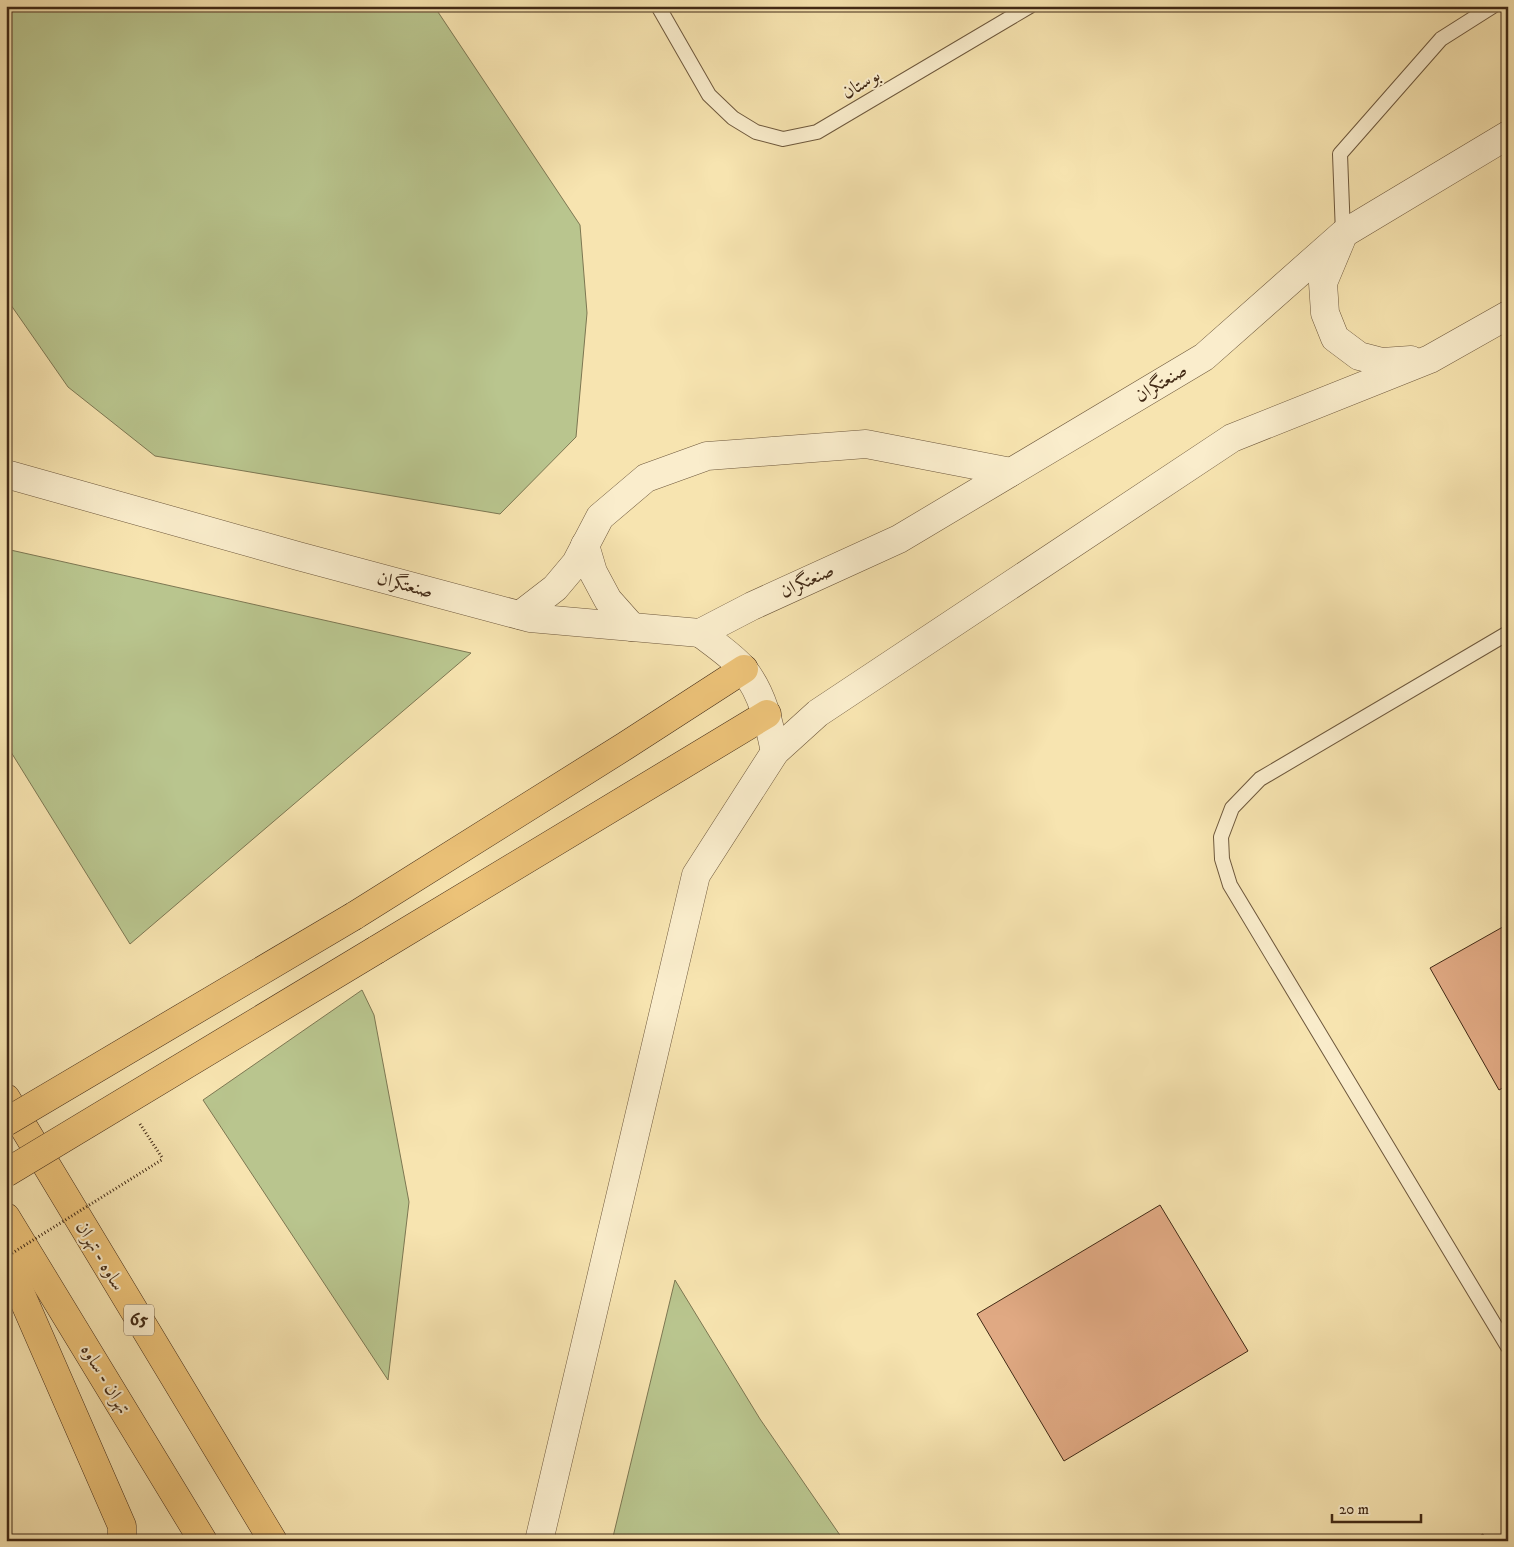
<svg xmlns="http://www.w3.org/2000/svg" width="1514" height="1547" font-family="'IM FELL DW Pica',Amiri,serif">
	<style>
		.green { fill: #b9c58e; stroke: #7d7752 }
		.building { fill: #e0a983; stroke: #412915 }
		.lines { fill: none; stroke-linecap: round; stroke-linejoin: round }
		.service-casing { stroke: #6e583c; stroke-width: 16 }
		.tertiary-casing { stroke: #6e583c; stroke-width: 29 }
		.trunk-casing { stroke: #412915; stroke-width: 29 }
		.path { stroke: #412915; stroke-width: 3; stroke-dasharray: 1 2.5; stroke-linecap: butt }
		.service { stroke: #faedcc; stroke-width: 14 }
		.tertiary { stroke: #faedcc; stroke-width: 28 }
		.trunk { stroke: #ecc278; stroke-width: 28 }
		.trunk-bridge-casing { stroke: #412915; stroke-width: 29; stroke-linecap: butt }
		.path-bridge { stroke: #412915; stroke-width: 3; stroke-dasharray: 1 2.5; stroke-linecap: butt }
		.trunk-bridge { stroke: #ecc278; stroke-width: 28 }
		.labels { text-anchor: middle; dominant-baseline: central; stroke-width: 4; stroke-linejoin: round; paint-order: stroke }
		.shield { fill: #faedcc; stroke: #78644c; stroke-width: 1 }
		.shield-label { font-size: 18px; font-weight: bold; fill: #412915 }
		.street-label { font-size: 19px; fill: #412915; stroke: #faedcc }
	</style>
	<rect width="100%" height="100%" fill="#f7e4b0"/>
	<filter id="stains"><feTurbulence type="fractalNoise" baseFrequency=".004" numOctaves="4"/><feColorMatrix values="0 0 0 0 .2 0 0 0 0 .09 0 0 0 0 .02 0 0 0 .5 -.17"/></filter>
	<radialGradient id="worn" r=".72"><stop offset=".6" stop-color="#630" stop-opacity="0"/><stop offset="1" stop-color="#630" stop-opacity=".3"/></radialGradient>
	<g class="green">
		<polygon points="6,6 434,6 580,225 587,313 576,437 500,514 155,456 68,387 6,298"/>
		<polygon points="6,549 471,653 130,944 6,744"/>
		<polygon points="362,990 374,1015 409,1202 388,1380 203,1100"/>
		<polygon points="675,1280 760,1419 844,1541 612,1541"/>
	</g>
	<g class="building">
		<polygon points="1508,924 1508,1085 1499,1090 1430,968"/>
		<polygon points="1160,1205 1248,1351 1064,1461 977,1314"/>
		<polygon points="1483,1534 1486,1541 1471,1541"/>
	</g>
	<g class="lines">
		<g class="service-casing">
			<g id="service">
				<polyline points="658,6 709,95 733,118 756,132 783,139 817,132 1030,6"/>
				<polyline points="1343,234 1340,154 1441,39 1493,6"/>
				<polyline points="1508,633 1260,779 1232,808 1221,837 1222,859 1230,885 1508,1347"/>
			</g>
		</g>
		<g class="tertiary-casing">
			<g id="tertiary">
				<polyline points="1341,240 1323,283 1325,313 1335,338 1359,356 1382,362 1411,360"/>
				<polyline points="6,474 298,556 530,618 700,633 752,606 899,539 1204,357 1343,234 1508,135"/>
				<polyline points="585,545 593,572 608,600 632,627"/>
				<polyline points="520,615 555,588 576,563 600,517 646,478 707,456 866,444 1011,472"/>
				<path d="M700 633C713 643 735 658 744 670 763 694 769 723 775 752"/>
				<polyline points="539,1541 696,875 775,752 818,713 1232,438 1430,359 1508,315"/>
			</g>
		</g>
		<g class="trunk-casing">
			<g id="trunk">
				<polyline points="354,916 625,746 744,669"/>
				<polyline points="376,950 767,714"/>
				<polyline points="6,1098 273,1541"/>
				<polyline points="6,1217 203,1541"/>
				<polyline points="6,1260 122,1526 122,1541"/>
			</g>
		</g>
		<polyline class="path" points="140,1124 163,1159"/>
		<use href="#service" class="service"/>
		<use href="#tertiary" class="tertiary"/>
		<use href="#trunk" class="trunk"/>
		<g class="trunk-bridge-casing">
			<g id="trunk-bridge">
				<polyline points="6,1122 354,916"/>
				<polyline points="6,1173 376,950"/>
			</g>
		</g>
		<polyline class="path-bridge" points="6,1257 163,1159"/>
		<use href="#trunk-bridge" class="trunk-bridge"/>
	</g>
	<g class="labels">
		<rect class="shield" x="124" y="1304.5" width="30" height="31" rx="4"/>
		<g class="shield-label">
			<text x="139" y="1320">65</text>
		</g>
		<g class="street-label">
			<text transform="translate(861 84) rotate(-31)">بوستان</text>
			<text transform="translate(1161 383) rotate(-31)">صنعتگران</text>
			<text transform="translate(807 581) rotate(-25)">صنعتگران</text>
			<text transform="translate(405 585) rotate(15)">صنعتگران</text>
			<text transform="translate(100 1256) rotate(59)">ساوه - تهران</text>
			<text transform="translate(105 1379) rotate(59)">تهران - ساوه</text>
		</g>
	</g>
	<rect width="1514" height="1547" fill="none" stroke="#f7e4b0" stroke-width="25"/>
	<rect x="8" y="8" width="1499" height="1532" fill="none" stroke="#412915" stroke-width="2.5"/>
	<rect x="12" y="12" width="1489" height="1522" fill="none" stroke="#412915"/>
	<path d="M1332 1514v8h89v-8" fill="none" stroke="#412915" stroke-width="2.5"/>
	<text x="1339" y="1514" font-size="15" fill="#412915" stroke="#faedcc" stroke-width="4" paint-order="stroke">20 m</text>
	<rect width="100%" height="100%" filter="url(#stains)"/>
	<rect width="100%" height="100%" fill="url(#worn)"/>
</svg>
